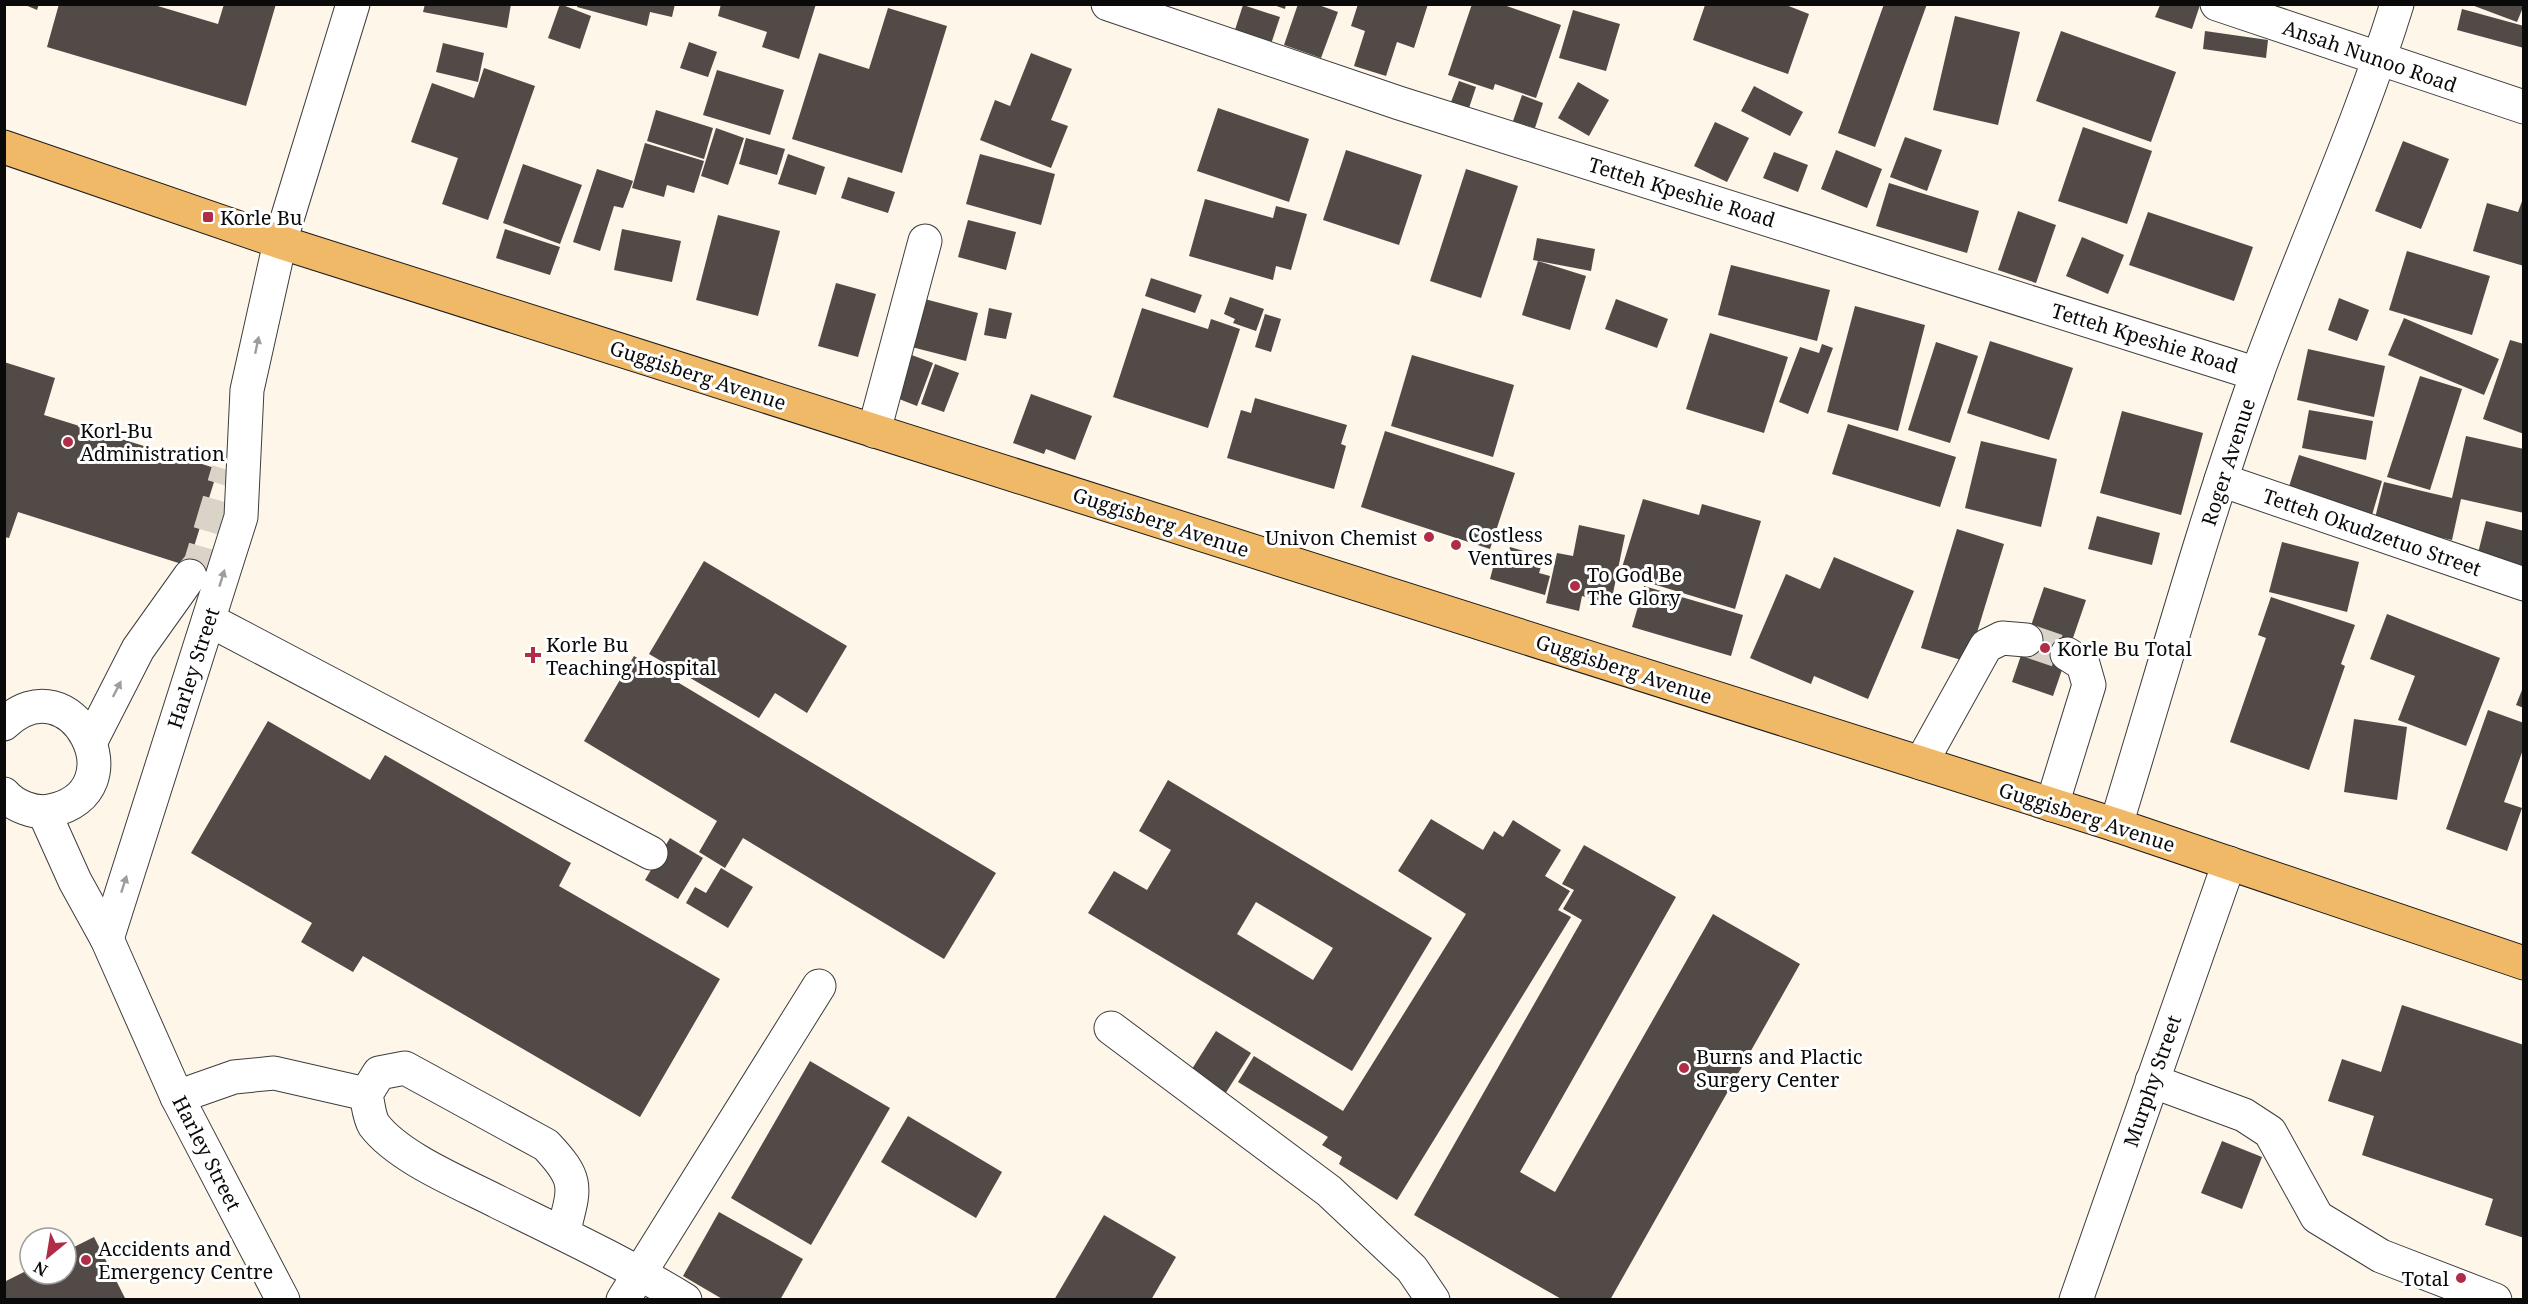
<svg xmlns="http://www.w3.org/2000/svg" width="2528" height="1304" font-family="'Noto Serif',serif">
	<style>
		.building { fill: #524a47; fill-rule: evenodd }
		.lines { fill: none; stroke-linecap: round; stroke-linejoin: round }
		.minor-tunnel { stroke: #d9d3c8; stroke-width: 33; stroke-dasharray: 33 16; stroke-linecap: butt }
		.minor-casing { stroke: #3d3d3d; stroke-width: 35 }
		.major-casing { stroke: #1b1b1b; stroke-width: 35 }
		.minor { stroke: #fff; stroke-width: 33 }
		.major { stroke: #f0b967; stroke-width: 33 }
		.oneway { fill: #9d9d9d }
		.poi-dot { fill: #b02c47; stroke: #fff; stroke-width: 2 }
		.labels { text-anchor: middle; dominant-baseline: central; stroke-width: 6; stroke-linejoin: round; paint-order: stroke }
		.street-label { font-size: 20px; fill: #0a0a0a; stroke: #fff }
		.poi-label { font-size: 20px; fill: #0a0a0a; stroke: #fff; text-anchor: start }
	</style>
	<rect width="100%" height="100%" fill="#fef6e9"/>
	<g class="building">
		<polygon points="23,4 39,4 37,10"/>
		<polygon points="59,4 151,4 218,24 224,4 276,4 246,106 47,47"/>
		<polygon points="425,4 511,4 507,28 423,12"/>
		<polygon points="560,4 591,16 580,49 548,38"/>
		<polygon points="578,4 675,4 672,17 650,12 647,26 577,7"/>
		<polygon points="721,4 816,4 799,59 762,47 767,32 718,16"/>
		<polygon points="1271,4 1286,4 1285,9"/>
		<polygon points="1298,4 1316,4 1338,12 1321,58 1284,45"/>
		<polygon points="1358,4 1428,4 1414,48 1397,42 1386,76 1354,66 1365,31 1351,26"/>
		<polygon points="1472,4 1501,4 1561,25 1536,98 1495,84 1493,90 1448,75"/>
		<polygon points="1884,4 1927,4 1875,147 1838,133"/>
		<polygon points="2469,4 2524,4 2524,5 2517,22"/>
		<polygon points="1243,5 1280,17 1270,47 1233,36"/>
		<polygon points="1705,5 1786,5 1809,14 1788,74 1693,40"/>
		<polygon points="2160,5 2200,5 2192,29 2155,17"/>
		<polygon points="888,8 947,26 902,173 792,139 819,53 869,69"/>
		<polygon points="2462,9 2524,26 2524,48 2457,30"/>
		<polygon points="1573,10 1620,24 1606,71 1559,58"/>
		<polygon points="1955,16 2020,32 1998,125 1933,110"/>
		<polygon points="2061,31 2176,72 2151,142 2036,101"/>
		<polygon points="2205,31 2268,40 2266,58 2203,49"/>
		<polygon points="689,42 717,52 708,77 680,68"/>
		<polygon points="443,43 484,53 478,82 436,72"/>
		<polygon points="1031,53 1072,69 1051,120 1068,126 1051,168 980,140 995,100 1010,106"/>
		<polygon points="484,68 535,86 488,220 442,204 458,158 411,142 432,83 474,98"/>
		<polygon points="717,70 784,90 770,135 703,115"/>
		<polygon points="1459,81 1476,87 1469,108 1451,102"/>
		<polygon points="1578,82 1609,100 1589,136 1558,118"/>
		<polygon points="1754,86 1803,112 1790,136 1741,111"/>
		<polygon points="1522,95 1543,103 1535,128 1513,121"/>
		<polygon points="1218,108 1309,139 1289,202 1197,171"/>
		<polygon points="656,110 713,128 704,159 647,141"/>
		<polygon points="1715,122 1749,138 1727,182 1694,166"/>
		<polygon points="2083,127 2152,151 2127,224 2058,201"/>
		<polygon points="716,128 744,138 728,185 701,176"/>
		<polygon points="1905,137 1942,150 1927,191 1890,177"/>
		<polygon points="746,138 785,149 777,175 739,164"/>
		<polygon points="2403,141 2449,159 2421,229 2375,211"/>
		<polygon points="645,143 704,161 694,193 667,185 664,197 632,188"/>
		<polygon points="1346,150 1422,175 1399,245 1323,220"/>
		<polygon points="1836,150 1882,169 1867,208 1821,189"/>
		<polygon points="1774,152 1808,165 1798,192 1763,178"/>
		<polygon points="788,154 825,167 816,195 778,184"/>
		<polygon points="980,154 1055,174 1041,225 966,204"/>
		<polygon points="523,164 582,185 560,244 503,223"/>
		<polygon points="597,169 633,181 623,208 614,206 600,251 573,242"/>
		<polygon points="1466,169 1518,186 1481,298 1430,281"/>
		<polygon points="848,177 895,192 888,213 841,198"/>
		<polygon points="1889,183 1979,211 1967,253 1876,226"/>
		<polygon points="2524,196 2524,266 2473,251 2487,203 2518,212"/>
		<polygon points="1205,199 1273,218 1276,206 1307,214 1291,270 1276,266 1273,280 1189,256"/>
		<polygon points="2018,211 2056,225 2036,283 1998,270"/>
		<polygon points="2148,212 2253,247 2234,301 2129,265"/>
		<polygon points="718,215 780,231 758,316 696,300"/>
		<polygon points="968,220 1016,232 1006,270 958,257"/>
		<polygon points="505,229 560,247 550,275 496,258"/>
		<polygon points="622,229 681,241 672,282 614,270"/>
		<polygon points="2082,237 2124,255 2108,294 2066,276"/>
		<polygon points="1537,238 1595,249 1591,271 1533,260"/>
		<polygon points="2407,251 2490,276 2472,335 2389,310"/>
		<polygon points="1538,261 1586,276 1570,330 1522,315"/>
		<polygon points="1731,265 1830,290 1817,341 1718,315"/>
		<polygon points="1151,278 1202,295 1195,313 1145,296"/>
		<polygon points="836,283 876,294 858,357 818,346"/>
		<polygon points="917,297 978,313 966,361 904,345"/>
		<polygon points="1230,297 1264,309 1256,331 1233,323 1235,319 1224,314"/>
		<polygon points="2339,298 2369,310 2357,341 2328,330"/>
		<polygon points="1616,299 1668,319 1657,348 1605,329"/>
		<polygon points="1855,306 1925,325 1898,431 1827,412"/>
		<polygon points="989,308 1012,313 1006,339 984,335"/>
		<polygon points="1142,308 1208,329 1211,319 1240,329 1208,428 1113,397"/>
		<polygon points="1265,314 1281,319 1271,352 1255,347"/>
		<polygon points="2404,318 2499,359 2484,395 2388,355"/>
		<polygon points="1710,333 1788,357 1764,433 1686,409"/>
		<polygon points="2510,340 2524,344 2524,434 2483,419"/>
		<polygon points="1990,341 2073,368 2049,440 1967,413"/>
		<polygon points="1936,342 1978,356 1950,443 1908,430"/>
		<polygon points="1822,344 1833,348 1808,414 1779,402 1800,347 1819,353"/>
		<polygon points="2308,349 2385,366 2374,417 2297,400"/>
		<polygon points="909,354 933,363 917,406 894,397"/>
		<polygon points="1412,355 1514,385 1493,457 1391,426"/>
		<polygon points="4,362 55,378 44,415 218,469 188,566 18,512 9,538 4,537"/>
		<polygon points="935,364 959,373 944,412 921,404"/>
		<polygon points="2420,376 2462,389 2430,490 2387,477"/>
		<polygon points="1031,394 1092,416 1075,460 1046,449 1044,454 1013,443"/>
		<polygon points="1255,398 1347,425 1341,444 1346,446 1334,489 1227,458 1241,410 1251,413"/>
		<polygon points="2309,410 2373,421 2366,460 2302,448"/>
		<polygon points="2122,411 2203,433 2181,515 2100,493"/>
		<polygon points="1848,424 1956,457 1940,507 1832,474"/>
		<polygon points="1385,431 1515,473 1490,549 1361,507"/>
		<polygon points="2466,436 2524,449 2524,513 2461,499 2452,540 2374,522 2384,482 2452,498"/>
		<polygon points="1981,441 2057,459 2041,527 1965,508"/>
		<polygon points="2299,455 2382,481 2370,522 2286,496"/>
		<polygon points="1643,499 1699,515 1702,504 1761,521 1735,609 1620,574"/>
		<polygon points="2097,516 2160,533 2152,565 2088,549"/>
		<polygon points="2486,521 2524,531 2524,568 2477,557"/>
		<polygon points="1579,525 1625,535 1611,603 1582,596 1579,611 1546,603 1557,553 1573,556"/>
		<polygon points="1957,529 2004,544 1968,662 1921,648"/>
		<polygon points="2282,542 2359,562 2347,612 2269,592"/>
		<polygon points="1510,547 1544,557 1539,573 1550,576 1545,595 1490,579 1495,560 1505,564"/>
		<polygon points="1834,557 1914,591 1868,699 1814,676 1811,684 1750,658 1786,574 1820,589"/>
		<polygon points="704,561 847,646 807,713 775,693 759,718 649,654"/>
		<polygon points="1644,586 1743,615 1731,656 1632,627"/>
		<polygon points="2044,587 2086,600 2053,696 2012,682"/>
		<polygon points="2271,597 2355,625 2341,664 2345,666 2309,770 2230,742 2266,638 2258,635"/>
		<polygon points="2387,614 2500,658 2466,746 2398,720 2415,676 2370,659"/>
		<polygon points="634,656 996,873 944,959 743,838 725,868 699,852 717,821 584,741"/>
		<polygon points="2524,685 2524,708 2516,705"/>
		<polygon points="2488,710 2524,723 2524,747 2504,802 2522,808 2507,851 2446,829"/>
		<polygon points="2354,719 2407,727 2397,800 2344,792"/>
		<polygon points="268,721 370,780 385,755 571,863 559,886 720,979 640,1117 363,956 353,972 301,942 312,923 191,853"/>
		<path d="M1168 780 1432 938 1352 1071 1088 913 1114 871 1147 890 1171 850 1139 831ZM1256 902 1333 948 1313 980 1237 934Z"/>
		<polygon points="1431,819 1483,850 1494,831 1503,837 1513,820 1561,850 1545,876 1570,891 1558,910 1571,917 1397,1200 1339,1164 1342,1157 1322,1145 1328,1137 1238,1082 1254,1056 1343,1111 1466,914 1398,871"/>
		<polygon points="670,838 703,858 678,899 645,880"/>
		<polygon points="1584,845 1676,897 1520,1172 1555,1192 1713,914 1800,964 1610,1300 1563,1300 1414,1215 1582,920 1563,909 1574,890 1562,884"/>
		<polygon points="721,868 753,887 728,928 686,903 695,887 706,893"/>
		<polygon points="2402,1005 2524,1045 2524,1238 2485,1225 2493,1199 2362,1155 2374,1116 2328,1101 2342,1059 2381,1072"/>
		<polygon points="1216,1031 1251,1053 1220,1102 1185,1080"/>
		<polygon points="810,1061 890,1108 811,1245 731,1198"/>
		<polygon points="908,1116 1002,1172 976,1218 881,1162"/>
		<polygon points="2222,1141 2262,1157 2242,1209 2201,1193"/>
		<polygon points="719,1212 803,1259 780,1300 724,1300 683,1276"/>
		<polygon points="1104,1215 1176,1257 1151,1300 1054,1300"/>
		<polygon points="94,1237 126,1300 4,1300 4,1282 30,1269 30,1274 66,1274 66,1251"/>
	</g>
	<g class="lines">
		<g class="minor-tunnel">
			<polyline points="190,576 200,564 228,470"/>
			<polyline points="2026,640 2067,654"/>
		</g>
		<g class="minor-casing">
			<g id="minor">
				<polyline points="1108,4 1399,103 2257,374"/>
				<polyline points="2217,4 2524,107"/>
				<polyline points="874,431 925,241"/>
				<polyline points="2221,480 2524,584"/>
				<polyline points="209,620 651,853"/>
				<path d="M4 724C71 659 142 792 50 811 35 814 14 806 4 794"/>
				<polyline points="91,741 138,649 190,576"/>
				<polyline points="1921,763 1986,646 2002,638 2026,640"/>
				<polyline points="2052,805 2089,685 2083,664 2067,654"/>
				<polyline points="44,812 75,881 107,939 177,1097 283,1300"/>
				<path d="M2116 825C2162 675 2204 522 2257 374 2302 250 2358 130 2397 4"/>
				<polyline points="107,939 241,517 247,390 280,242 353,4"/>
				<polyline points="1111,1028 1329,1191 1412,1269 1433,1300"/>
				<polyline points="2152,1081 2244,1115 2270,1132 2317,1217 2381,1256 2495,1300"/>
				<polyline points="177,1097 234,1077 274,1073 366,1094"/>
				<path d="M563 1234C574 1188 581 1182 546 1145L405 1068 379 1073 366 1094C368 1103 369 1117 374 1125 399 1158 461 1183 498 1202 561 1233 625 1263 685 1300"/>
				<polyline points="623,1300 819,986"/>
				<polyline points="2076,1300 2229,863"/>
			</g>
		</g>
		<g class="major-casing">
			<polyline id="major" points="4,147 280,242 2116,825 2524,963"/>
		</g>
		<use href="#minor" class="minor"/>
		<use href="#major" class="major"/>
	</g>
	<defs><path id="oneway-solid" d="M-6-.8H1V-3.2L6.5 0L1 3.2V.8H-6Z" transform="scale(1.5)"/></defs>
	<g class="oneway">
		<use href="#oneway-solid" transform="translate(257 345) rotate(-78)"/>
		<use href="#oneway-solid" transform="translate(222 578) rotate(-73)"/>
		<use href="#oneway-solid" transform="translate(117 689) rotate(-63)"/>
		<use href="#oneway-solid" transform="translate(124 884) rotate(-72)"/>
	</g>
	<g class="poi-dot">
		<rect x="202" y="211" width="12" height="12" rx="3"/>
		<circle cx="68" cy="442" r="6"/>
		<circle cx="1429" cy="537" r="6"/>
		<circle cx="1456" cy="545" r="6"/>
		<circle cx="1575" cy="586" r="6"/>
		<circle cx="2045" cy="648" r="6"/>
		<path d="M530 646h6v6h6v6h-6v6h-6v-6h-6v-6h6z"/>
		<circle cx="1684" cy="1068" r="6"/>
		<circle cx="86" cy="1260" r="6"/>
		<circle cx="2461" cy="1278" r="6"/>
	</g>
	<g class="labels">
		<g class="street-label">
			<text transform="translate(2370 56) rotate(19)">Ansah Nunoo Road</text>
			<text transform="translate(1682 192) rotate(17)">Tetteh Kpeshie Road</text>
			<text transform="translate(2145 338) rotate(17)">Tetteh Kpeshie Road</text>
			<text transform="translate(698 375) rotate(18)">Guggisberg Avenue</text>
			<text transform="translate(2228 462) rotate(-72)">Roger Avenue</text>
			<text transform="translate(1161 522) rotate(18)">Guggisberg Avenue</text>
			<text transform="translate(2372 532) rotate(19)">Tetteh Okudzetuo Street</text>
			<text transform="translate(193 668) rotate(-72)">Harley Street</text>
			<text transform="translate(1624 669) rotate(18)">Guggisberg Avenue</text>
			<text transform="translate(2087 817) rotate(18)">Guggisberg Avenue</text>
			<text transform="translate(2152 1081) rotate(-71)">Murphy Street</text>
			<text transform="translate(207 1153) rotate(63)">Harley Street</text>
		</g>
		<g class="poi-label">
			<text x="220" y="217">Korle Bu</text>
			<text x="80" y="430">Korl-Bu<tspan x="80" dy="23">Administration</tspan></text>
			<text x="1468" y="534">Costless<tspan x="1468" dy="23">Ventures</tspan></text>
			<text x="1417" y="537" text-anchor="end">Univon Chemist</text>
			<text x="1587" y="574">To God Be<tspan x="1587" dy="23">The Glory</tspan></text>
			<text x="546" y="644">Korle Bu<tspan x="546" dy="23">Teaching Hospital</tspan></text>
			<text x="2057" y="648">Korle Bu Total</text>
			<text x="1696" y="1056">Burns and Plactic<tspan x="1696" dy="23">Surgery Center</tspan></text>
			<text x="98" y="1248">Accidents and<tspan x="98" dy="23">Emergency Centre</tspan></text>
			<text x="2449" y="1278" text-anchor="end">Total</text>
		</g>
	</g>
	<rect width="2528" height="1304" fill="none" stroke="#0a0a0a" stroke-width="12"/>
	<g transform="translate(48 1256) rotate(210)"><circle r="28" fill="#ffffff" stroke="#9d9d9d" stroke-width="1.5"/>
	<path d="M0-4.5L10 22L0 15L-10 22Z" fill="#b02c47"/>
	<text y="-9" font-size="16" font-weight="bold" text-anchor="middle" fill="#0a0a0a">N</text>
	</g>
</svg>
